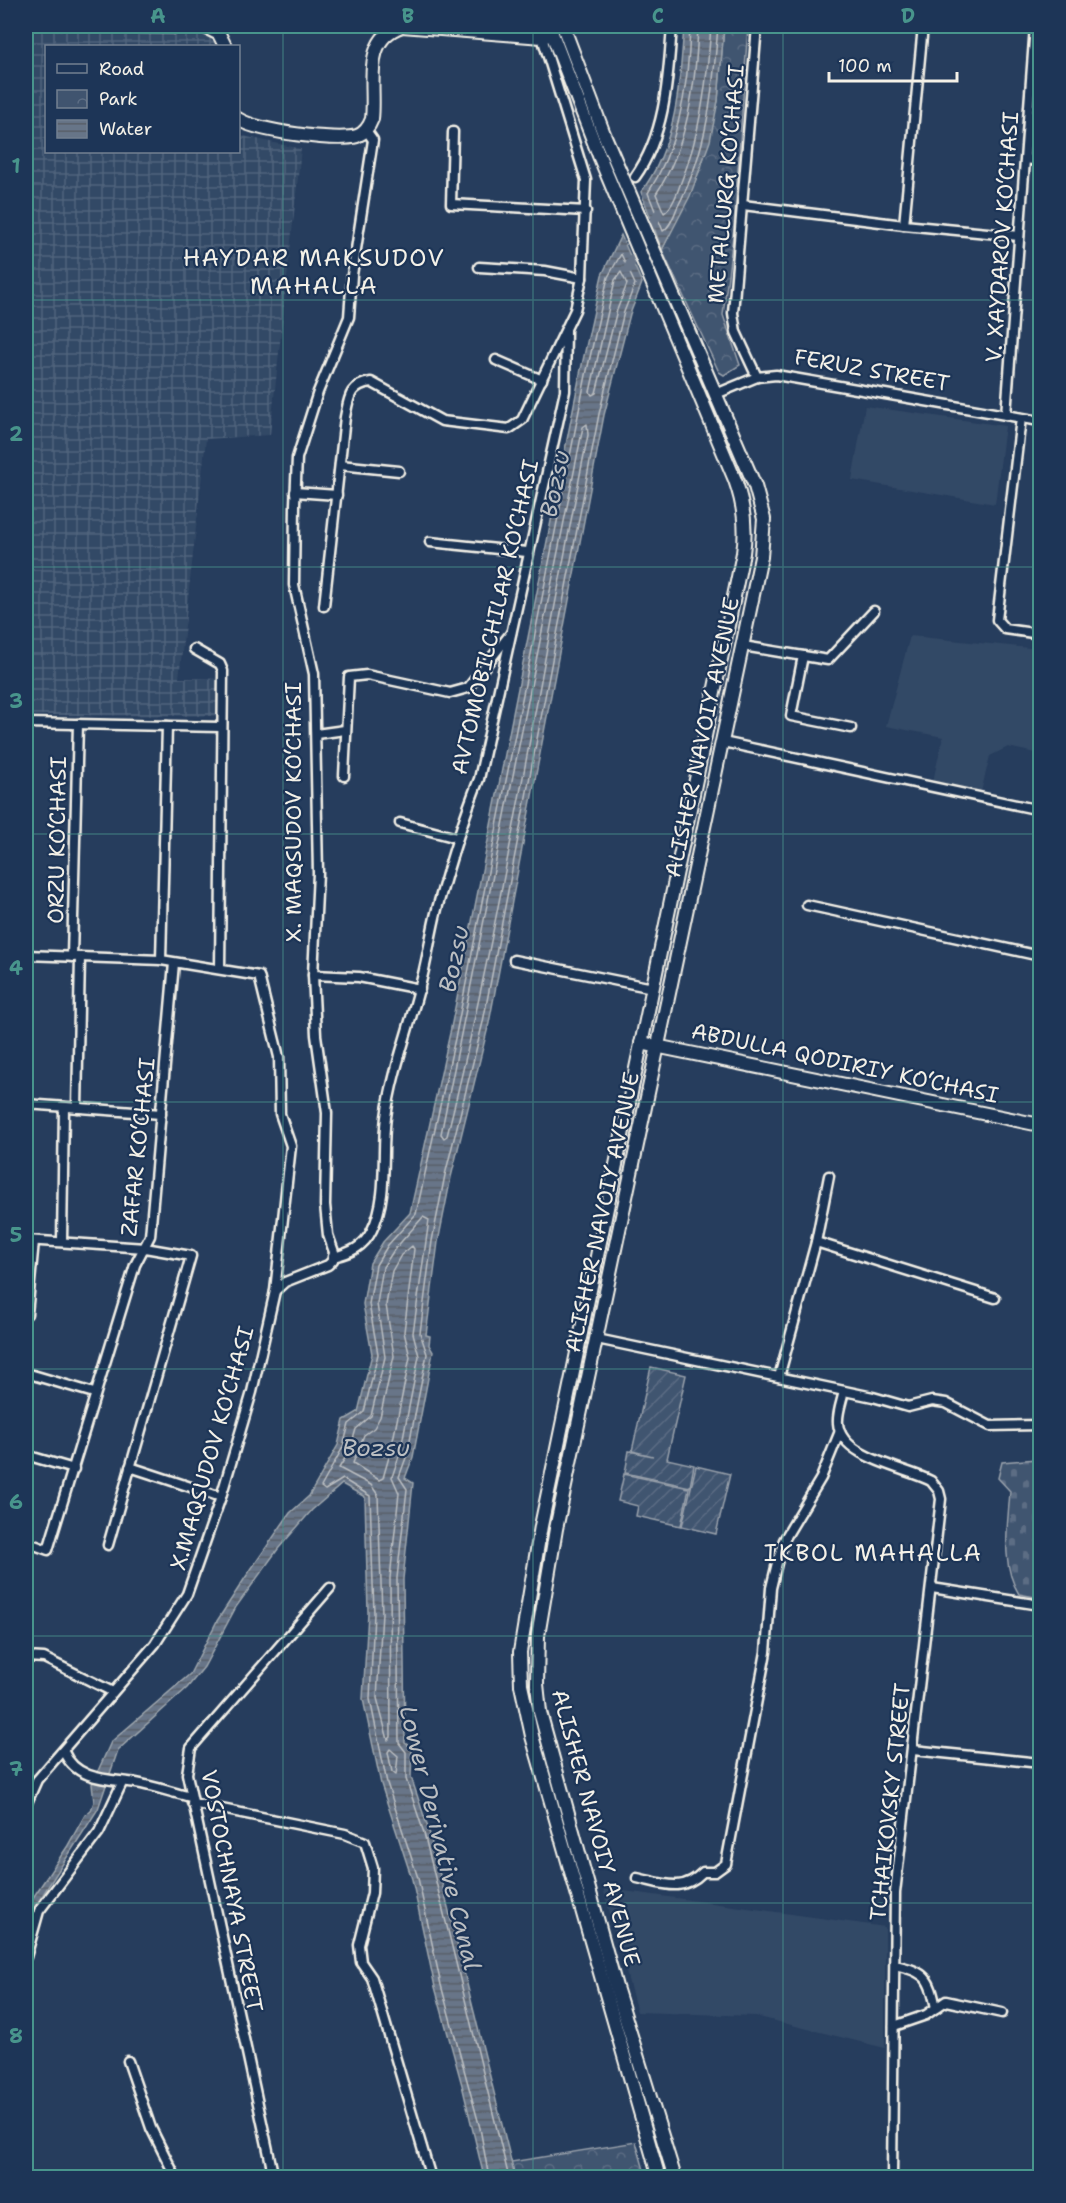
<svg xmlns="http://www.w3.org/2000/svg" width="1066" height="2203" font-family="'Shantell Sans',sans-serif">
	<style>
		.built { fill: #334966 }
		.industrial { fill: url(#industrial-grid) }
		.cemetery { fill: url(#cemetery-stones); stroke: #9aa2ac; stroke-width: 1.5 }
		.park { fill: url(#park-crowns); stroke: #9aa2ac; stroke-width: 1.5 }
		.garden { fill: url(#garden-furrows); stroke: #9aa2ac; stroke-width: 1.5 }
		.water { fill: url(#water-rules); stroke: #9fa7ae; stroke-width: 1.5 }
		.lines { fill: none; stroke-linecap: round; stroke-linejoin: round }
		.shore { stroke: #bcbfc2; stroke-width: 1.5 }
		.canal { stroke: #677588; stroke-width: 9 }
		.street-casing { stroke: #f4f1e8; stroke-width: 13 }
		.secondary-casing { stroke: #f4f1e8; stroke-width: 16 }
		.primary-casing { stroke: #f4f1e8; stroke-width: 16 }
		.street { stroke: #1d3557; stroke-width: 8 }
		.secondary { stroke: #1d3557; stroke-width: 12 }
		.primary { stroke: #1d3557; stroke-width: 12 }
		.grid { fill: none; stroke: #48958c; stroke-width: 1.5; stroke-opacity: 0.55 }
		.labels { text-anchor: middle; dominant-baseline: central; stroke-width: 4.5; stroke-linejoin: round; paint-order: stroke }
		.street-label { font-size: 22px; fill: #f4f1e8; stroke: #1d3557 }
		.neighbourhood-label { font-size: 24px; letter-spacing: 1.5px; fill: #f4f1e8; stroke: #1d3557 }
		.water-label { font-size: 24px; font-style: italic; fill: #bcbfc2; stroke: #1d3557 }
		.neatline { fill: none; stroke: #48958c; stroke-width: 2 }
		.grid-label { font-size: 20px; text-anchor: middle; font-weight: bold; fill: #48958c }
	</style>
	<defs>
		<pattern id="industrial-grid" width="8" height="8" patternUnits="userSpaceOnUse" patternTransform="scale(1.5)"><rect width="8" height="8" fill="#334966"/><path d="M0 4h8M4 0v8" fill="none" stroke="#51647c"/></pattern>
		<pattern id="cemetery-stones" width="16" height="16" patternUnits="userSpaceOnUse" patternTransform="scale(1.5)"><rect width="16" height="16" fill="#40546f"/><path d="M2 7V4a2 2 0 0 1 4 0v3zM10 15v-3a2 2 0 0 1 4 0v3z" fill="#5c6d84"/></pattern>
		<pattern id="park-crowns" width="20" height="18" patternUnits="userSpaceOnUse" patternTransform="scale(1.5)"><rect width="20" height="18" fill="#40546f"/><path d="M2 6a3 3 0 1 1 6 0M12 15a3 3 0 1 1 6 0" fill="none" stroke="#5c6d84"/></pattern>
		<pattern id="garden-furrows" width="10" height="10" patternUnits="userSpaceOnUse" patternTransform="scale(1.5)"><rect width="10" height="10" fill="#40546f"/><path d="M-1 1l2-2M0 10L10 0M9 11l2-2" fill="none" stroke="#5c6d84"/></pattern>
		<pattern id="water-rules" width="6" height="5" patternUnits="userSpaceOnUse" patternTransform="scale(1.5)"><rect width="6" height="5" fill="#677588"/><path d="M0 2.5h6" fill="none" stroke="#585e67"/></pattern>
	</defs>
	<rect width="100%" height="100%" fill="#263d5d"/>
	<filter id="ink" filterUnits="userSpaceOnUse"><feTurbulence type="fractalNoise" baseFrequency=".0167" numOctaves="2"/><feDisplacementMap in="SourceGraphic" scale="12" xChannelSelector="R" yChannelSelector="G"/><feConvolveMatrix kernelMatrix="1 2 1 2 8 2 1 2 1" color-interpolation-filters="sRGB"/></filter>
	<g filter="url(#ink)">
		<g class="built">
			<polygon points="865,406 1005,426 995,504 852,480"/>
			<polygon points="910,636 1040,649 1040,754 1008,747 990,756 981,792 933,781 943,737 886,726"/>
			<polygon points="603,1888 885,1927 885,2048 755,2016 637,2012"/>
		</g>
		<polygon class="industrial" points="26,26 220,26 219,46 46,46 46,152 238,152 239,135 301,149 270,435 206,439 179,678 227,679 228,716 26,715"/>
		<path class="cemetery" d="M1036 1459H1040V1598L1019 1594C1000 1564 1008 1525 1010 1491L998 1478 1002 1462Z"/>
		<g class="park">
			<polygon points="724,26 748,26 734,228 723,315 740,365 724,375 719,372 662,250 701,168 718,101"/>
			<polygon points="636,2142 646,2177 515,2177 511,2162"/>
		</g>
		<g class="garden">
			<polygon points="651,1367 686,1375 667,1459 694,1465 690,1487 625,1473 629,1451 653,1456 632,1451"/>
			<polygon points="696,1466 730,1474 716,1534 682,1526"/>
			<polygon points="624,1474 689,1488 681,1526 636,1516 638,1506 618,1501"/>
		</g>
		<g class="water">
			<path d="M684 26H724L718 101 710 141 690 196 662 250 641 192C677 145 680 83 684 26Z"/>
			<polygon points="621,235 642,283 630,314 604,415 489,1023 451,1177 438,1242 426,1335 430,1336 429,1345 433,1352 413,1457 405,1478 413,1483 403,1579 405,1743 412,1748 411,1777 429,1831 515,2177 484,2177 462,2085 435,1987 412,1879 381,1784 363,1699 368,1613 365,1497 342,1484 312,1510 278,1549 236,1607 204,1667 187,1688 118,1750 98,1809 26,1921 26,1908 67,1847 85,1815 91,1810 94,1802 92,1784 111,1742 190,1674 217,1621 245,1578 290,1513 309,1496 338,1445 344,1420 358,1412 372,1354 363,1304 370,1263 383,1242 410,1213 450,1033 580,374 602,275"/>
		</g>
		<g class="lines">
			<g class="shore">
				<path d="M690 26C689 83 680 144 648 193L663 231C670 227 674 216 677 208 708 150 713 90 718 26"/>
				<path d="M698 26C696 83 688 146 656 194L664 213C672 208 677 194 680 185 701 133 707 81 711 26"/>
				<polygon points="621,272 627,284 617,310 596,393 592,395 590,392 615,280"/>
				<path d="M587 424 588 435C540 669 505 905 447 1136L444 1138 441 1134 583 427Z"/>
				<polygon points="423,1217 429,1220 413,1333 419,1356 400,1453 392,1477 399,1493 390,1578 391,1737 388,1740 377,1698 382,1613 378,1495 371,1485 339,1468 350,1450 356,1429 371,1416 385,1357 377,1304 383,1267 394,1250"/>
				<polygon points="412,1246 414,1249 404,1332 410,1357 391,1450 383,1478 379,1480 353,1463 364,1435 374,1428 380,1417 394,1356 386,1305 392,1271 401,1255"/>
				<polygon points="390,1749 398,1756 396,1775 392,1772 388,1752"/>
				<polyline points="489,2178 480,2128 441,1985 418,1878 387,1783 370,1699 374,1613 370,1496 343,1479 325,1490 321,1487 343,1447 349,1424 364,1412 378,1354 369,1304 376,1265 388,1245 416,1214 456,1034 586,375 608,277 621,254 635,284 624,312 599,414 483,1022 445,1175 432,1241 420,1333 427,1354 407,1455 399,1477 407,1489 397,1578 399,1743 406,1752 406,1779 424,1833 509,2178"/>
			</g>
			<polyline class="canal" points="627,270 658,214"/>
			<g class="street-casing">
				<g id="street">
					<polyline points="380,26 387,33"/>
					<polyline points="757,26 733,313 736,332 757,377"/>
					<polyline points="453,132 451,204 586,211"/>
					<polyline points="1026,159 1040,161"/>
					<path d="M635 177C666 133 668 78 672 26"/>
					<polyline points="743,205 904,225 1019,236"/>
					<polyline points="904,225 923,26"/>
					<polyline points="479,267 545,271 582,278"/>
					<polyline points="496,360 542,380"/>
					<polyline points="716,394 757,377 776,375 1040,421"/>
					<polyline points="1006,415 1035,26"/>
					<polyline points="1021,418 997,620 1005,629 1040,634"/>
					<polyline points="340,465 399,471"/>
					<polyline points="295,492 337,495"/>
					<polyline points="430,542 527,552"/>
					<path d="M324 606 345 417C349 398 349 385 371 382L442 421 509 429 522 420 575 310 582 278 583 251 586 180 542 37"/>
					<polyline points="743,646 828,660 874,611"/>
					<polyline points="194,649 220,664 223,671 220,969"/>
					<polyline points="803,656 791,716 851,728"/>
					<polyline points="26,723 220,727"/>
					<polyline points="316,734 345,730"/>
					<polyline points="723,742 1040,810"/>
					<polyline points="344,776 349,677 367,675 450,693 468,688 511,633"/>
					<polyline points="400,823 457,838"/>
					<polyline points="807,905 1040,956"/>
					<polyline points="26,955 161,960 259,976 279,1057 280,1114 291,1146 275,1291 252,1392 221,1497 187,1594 155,1644 37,1780 26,1805"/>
					<polyline points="72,957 78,724"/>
					<polyline points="161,960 167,726"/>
					<polyline points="514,960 653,988"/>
					<polyline points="313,975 359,977 420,989"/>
					<polyline points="26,1104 161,1114"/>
					<polyline points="77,1108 80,957"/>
					<polyline points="26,1240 145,1248 191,1256 108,1545"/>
					<polyline points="62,1241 64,1107"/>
					<polyline points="816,1242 995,1298"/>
					<path d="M333 1257C350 1253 364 1247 372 1230 389 1196 381 1154 386 1117 392 1073 408 1032 419 989 427 963 430 936 437 909 449 865 462 821 479 779L565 391 566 330"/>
					<polyline points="275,1291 285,1282 328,1265 333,1260 334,1252 328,1235 325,1205 327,1113 316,1035 313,975 318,873 314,674 294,585 295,504 297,458 318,392 349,317 352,275 373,140 366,130"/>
					<polyline points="27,1314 34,1241"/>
					<polyline points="597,1339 873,1397 908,1407 932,1401 946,1403 990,1426 1040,1425"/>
					<polyline points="26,1373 94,1393"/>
					<polyline points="779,1377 816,1242 829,1176"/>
					<path d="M844 1391C842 1401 837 1413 838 1423 840 1458 907 1468 931 1481L939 1491 941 1499 895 1893 892 2178"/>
					<polyline points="26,1455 74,1469"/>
					<polyline points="130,1467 221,1497"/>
					<polyline points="26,1542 48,1550 135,1265 150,1236 174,963"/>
					<polyline points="932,1588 1040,1605"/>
					<polyline points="26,1657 44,1658 113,1692"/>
					<polyline points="913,1750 1040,1763"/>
					<path d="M64 1752C76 1781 110 1779 136 1783 154 1786 173 1793 191 1797"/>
					<polyline points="192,1803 345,1834 365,1842 373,1868 372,1893 359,1945 361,1962 372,1978 431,2178"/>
					<path d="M637 1878C665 1884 682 1893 703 1872H715L726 1864 766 1652 771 1588 777 1563 784 1540 821 1478 840 1431"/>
					<polyline points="26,1957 39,1911 99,1832 122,1783"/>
					<path d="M895 1965C926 1972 930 1978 936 2008"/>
					<polyline points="894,2026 926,2015 946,2001 1002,2013"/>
					<polyline points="128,2061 151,2128 176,2178"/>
					<polyline points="274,2178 187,1774 191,1748 330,1588"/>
				</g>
			</g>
			<g class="secondary-casing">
				<g id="secondary">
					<polyline points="118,26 205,27 219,34 225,46"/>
					<path d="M238 119C255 131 337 142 357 136 365 133 369 127 372 119 376 86 361 39 402 26L542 37 552 34"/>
				</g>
			</g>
			<g class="primary-casing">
				<g id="primary">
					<path d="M549 26 600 158 735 480C744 505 747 527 743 553L541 1526 520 1652 521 1685 532 1736 659 2178"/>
					<polyline points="563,26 604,134 755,486 764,519 761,557 556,1529 538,1636 537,1684 540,1712 616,1987 675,2178"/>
					<polyline points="641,1043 1040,1125"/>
				</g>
			</g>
			<use href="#street" class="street"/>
			<use href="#secondary" class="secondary"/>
			<use href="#primary" class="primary"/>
		</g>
	</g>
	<path class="grid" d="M283 26V2178M533 26V2178M783 26V2178M26 300H1040M26 567H1040M26 834H1040M26 1102H1040M26 1369H1040M26 1636H1040M26 1903H1040"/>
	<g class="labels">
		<g class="street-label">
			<text transform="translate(726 184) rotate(-85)">METALLURG KO‘CHASI</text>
			<text transform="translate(1002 237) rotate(-86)">V. XAYDAROV KO‘CHASI</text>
			<text transform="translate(872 370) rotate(10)">FERUZ STREET</text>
			<text transform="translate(495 617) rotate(-77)">AVTOMOBILCHILAR KO‘CHASI</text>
			<text transform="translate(702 737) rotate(-78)">ALISHER NAVOIY AVENUE</text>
			<text transform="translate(293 812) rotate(-90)">X. MAQSUDOV KO‘CHASI</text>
			<text transform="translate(57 840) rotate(-89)">ORZU KO‘CHASI</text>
			<text transform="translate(845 1063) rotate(12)">ABDULLA QODIRIY KO‘CHASI</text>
			<text transform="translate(138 1147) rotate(-84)">ZAFAR KO‘CHASI</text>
			<text transform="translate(602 1212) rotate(-78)">ALISHER NAVOIY AVENUE</text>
			<text transform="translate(212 1448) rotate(-74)">X.MAQSUDOV KO‘CHASI</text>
			<text transform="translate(890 1802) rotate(-84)">TCHAIKOVSKY STREET</text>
			<text transform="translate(596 1828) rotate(75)">ALISHER NAVOIY AVENUE</text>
			<text transform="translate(232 1891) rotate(79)">VOSTOCHNAYA STREET</text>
		</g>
		<g class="neighbourhood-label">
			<text x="314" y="258">HAYDAR MAKSUDOV<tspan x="314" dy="28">MAHALLA</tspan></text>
			<text x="873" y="1553">IKBOL MAHALLA</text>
		</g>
		<g class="water-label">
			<text transform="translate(555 484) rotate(-78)">Bozsu</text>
			<text transform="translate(454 959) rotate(-78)">Bozsu</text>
			<text x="376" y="1448">Bozsu</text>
			<text transform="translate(440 1838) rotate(76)">Lower Derivative Canal</text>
		</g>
	</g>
	<rect width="1066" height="2203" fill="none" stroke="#1d3557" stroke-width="66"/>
	<rect x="45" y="45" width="195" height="108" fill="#1d3557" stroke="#738091" stroke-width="1.5"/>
	<rect x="57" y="64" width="30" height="9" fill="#1d3557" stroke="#738091" stroke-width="1.5"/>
	<text x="99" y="75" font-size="18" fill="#f4f1e8">Road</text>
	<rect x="57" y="90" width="30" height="18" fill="url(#park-crowns)" stroke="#738091" stroke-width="1.5"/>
	<text x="99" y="105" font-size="18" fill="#f4f1e8">Park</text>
	<rect x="57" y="120" width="30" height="18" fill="url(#water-rules)" stroke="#738091" stroke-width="1.5"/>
	<text x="99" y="135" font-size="18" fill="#f4f1e8">Water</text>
	<path d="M829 72v9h128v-9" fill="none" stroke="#f4f1e8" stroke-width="3"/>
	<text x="838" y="72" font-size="18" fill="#f4f1e8" stroke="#1d3557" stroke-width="4.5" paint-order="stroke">100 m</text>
	<rect x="33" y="33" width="1000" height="2137" class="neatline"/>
	<g class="grid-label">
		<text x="158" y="23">A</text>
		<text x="408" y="23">B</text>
		<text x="658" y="23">C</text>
		<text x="908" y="23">D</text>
		<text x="16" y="173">1</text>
		<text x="16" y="441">2</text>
		<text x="16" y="708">3</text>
		<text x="16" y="975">4</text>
		<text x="16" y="1242">5</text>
		<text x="16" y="1509">6</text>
		<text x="16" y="1776">7</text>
		<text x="16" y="2043">8</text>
	</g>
</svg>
